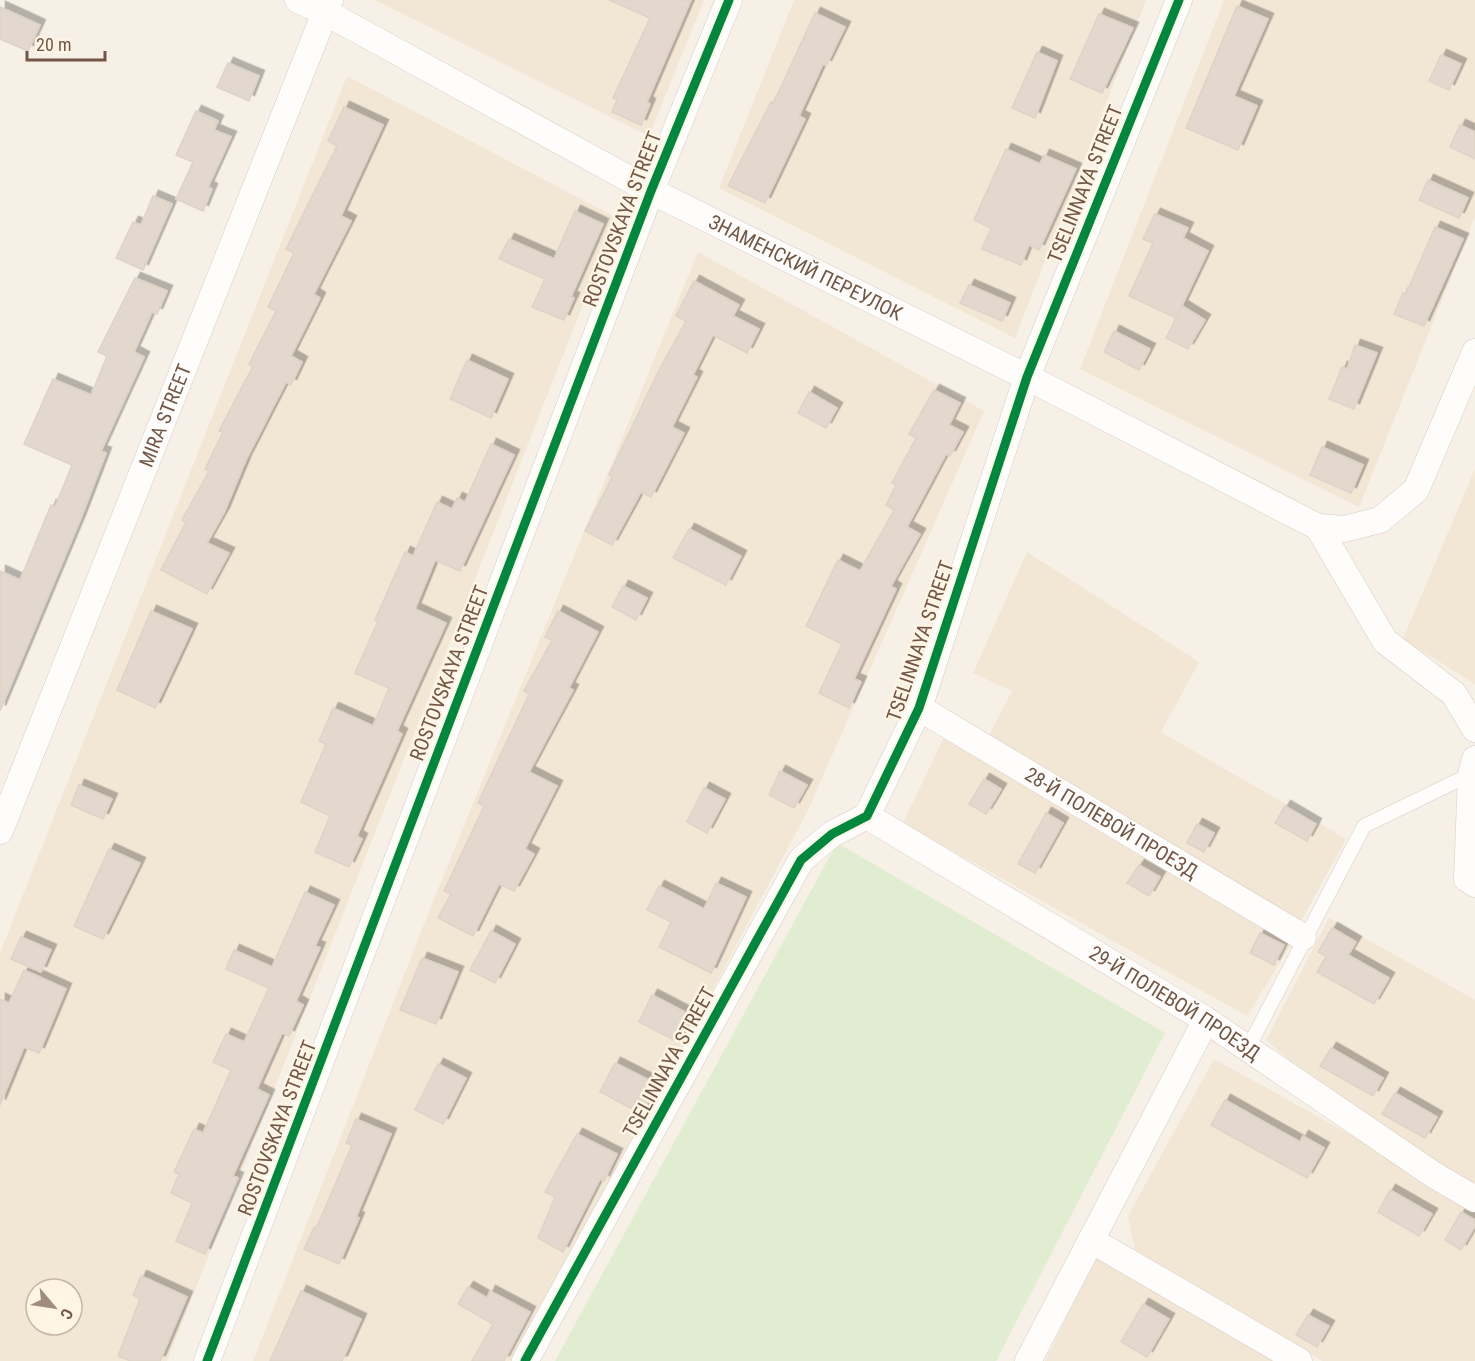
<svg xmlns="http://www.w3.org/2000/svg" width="1475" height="1361" font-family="'Roboto Condensed',sans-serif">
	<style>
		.residential { fill: #f2e6d5; fill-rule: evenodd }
		.green { fill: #e0edd0 }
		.building { fill: #e2d8cd; stroke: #ded3c8; stroke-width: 1.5; filter: url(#shadow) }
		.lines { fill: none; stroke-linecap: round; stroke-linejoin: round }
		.service-casing { stroke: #d7cdc4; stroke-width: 15 }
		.minor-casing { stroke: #d7cdc4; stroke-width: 27 }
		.service { stroke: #fefdfb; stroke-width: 14 }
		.minor { stroke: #fefdfb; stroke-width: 26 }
		.cycleway-casing { stroke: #fff5e5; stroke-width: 13 }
		.cycleway { stroke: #00873e; stroke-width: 9 }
		.labels { text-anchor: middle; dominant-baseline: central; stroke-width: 5; stroke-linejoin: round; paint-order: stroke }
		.street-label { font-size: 20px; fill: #735746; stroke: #fff5e5 }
	</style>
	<defs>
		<filter id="shadow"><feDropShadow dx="5.5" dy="-5.5" stdDeviation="0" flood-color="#0004"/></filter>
	</defs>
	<rect width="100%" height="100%" fill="#f6f0e6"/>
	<g class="residential">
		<polygon points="375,0 704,0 649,136"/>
		<polygon points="794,0 1146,0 1015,338 719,188"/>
		<polygon points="1224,0 1475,0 1475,217 1359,507 1080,369"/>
		<path d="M347 76 617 218 167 1361H0V953ZM36 1289H72V1325H36Z"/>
		<polygon points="698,252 984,411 808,810 516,1361 253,1361 430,909"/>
		<polygon points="1475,469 1475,684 1403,639"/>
		<polygon points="1027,552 1199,662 1161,732 1346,839 1300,923 987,739 1012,691 973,673"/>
		<polygon points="946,733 1294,940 1247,1016 903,823"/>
		<polygon points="1329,918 1475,1000 1475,1189 1293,1064 1266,1040"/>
		<polygon points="1214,1059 1389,1156 1475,1211 1475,1361 1322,1361 1135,1250 1128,1216"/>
		<polygon points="1096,1257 1277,1361 1045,1361"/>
	</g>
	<polygon class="green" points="837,843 1165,1033 996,1361 555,1361"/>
	<g class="building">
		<polygon points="609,0 691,0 647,102 650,104 641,125 612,112 617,100 613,98 650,18"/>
		<polygon points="1237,6 1268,19 1234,96 1257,106 1238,150 1186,128"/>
		<polygon points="0,7 40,25 28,51 0,39"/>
		<polygon points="815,13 845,27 826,66 823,64 799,116 805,119 765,203 728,186 771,102 773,104"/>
		<polygon points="1099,14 1133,28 1102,93 1070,79"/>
		<polygon points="1037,52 1057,61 1035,118 1012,108"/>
		<polygon points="1441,55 1461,64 1449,90 1429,81"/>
		<polygon points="228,63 259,76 249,101 217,87"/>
		<polygon points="344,107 383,125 341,216 351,221 314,294 320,298 291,356 302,362 291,385 286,382 246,460 224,513 207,543 229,553 207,594 161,570 186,522 182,520 209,471 205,469 223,432 219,431 253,366 249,364 276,311 268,307 294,253 286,249 337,146 328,141"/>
		<polygon points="196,111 218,121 214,130 231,137 208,187 212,189 203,211 176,199 193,162 176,155"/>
		<polygon points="1460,125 1475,132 1475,159 1450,147"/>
		<polygon points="1006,149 1040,164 1044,155 1076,169 1039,250 1029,245 1021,265 982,249 991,228 974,220"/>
		<polygon points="1428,180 1468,198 1459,218 1419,200"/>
		<polygon points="153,196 172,204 143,270 116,258 133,222 141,225"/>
		<polygon points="575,211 603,224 571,297 574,298 564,320 532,307 545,279 499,259 509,239 554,259"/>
		<polygon points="1155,214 1188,228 1183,238 1208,251 1176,318 1129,296 1153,243 1143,239"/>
		<polygon points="1435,227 1463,239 1424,326 1394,314 1403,293 1406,294"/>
		<polygon points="135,278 167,291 157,314 152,312 134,352 144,357 101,451 106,453 81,518 0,711 0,571 20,580 51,505 55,507 72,465 24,444 53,379 91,395 107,356 98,352"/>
		<polygon points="694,281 739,305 733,316 759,329 747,353 713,335 693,375 697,377 672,427 684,433 651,497 641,492 612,545 585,531 612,477 609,475 659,370 686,321 676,316"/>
		<polygon points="969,285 1010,303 1002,321 960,303"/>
		<polygon points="1182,306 1205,320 1188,349 1166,338"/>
		<polygon points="1114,331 1150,349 1139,370 1104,352"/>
		<polygon points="1355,345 1377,353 1354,409 1329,399 1342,367 1347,369"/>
		<polygon points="467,360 508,379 491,418 450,399"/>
		<polygon points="934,390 960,403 949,425 963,432 950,456 946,454 907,527 920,534 891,586 896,589 854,679 861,682 849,708 819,693 842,644 806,626 838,560 860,571 894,510 886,505 896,485 892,483 916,438 909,434"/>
		<polygon points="809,392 837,408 826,428 798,413"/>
		<polygon points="491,444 514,455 460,571 435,560 415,609 446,623 397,731 402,734 357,836 362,839 349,867 315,852 330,816 301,802 326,744 319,741 333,708 373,726 389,688 355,673 378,621 375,620 405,552 413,556 437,502 452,509 457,498 465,502"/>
		<polygon points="1322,447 1363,465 1351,493 1310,475"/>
		<polygon points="689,529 741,556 726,585 673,558"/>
		<polygon points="623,586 647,598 636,620 612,607"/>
		<polygon points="151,611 192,629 155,708 117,690"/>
		<polygon points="558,611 598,632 569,688 573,690 529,772 557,786 525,849 534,854 514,891 499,884 473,936 438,918 451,894 444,891 484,806 478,803 529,694 524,691 552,640 545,637"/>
		<polygon points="780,771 807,785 794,808 769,795"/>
		<polygon points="984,779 1001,789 986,814 969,804"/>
		<polygon points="79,785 112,799 103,819 71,805"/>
		<polygon points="704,788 725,799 707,833 687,822"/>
		<polygon points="1285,806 1316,824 1307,841 1275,823"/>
		<polygon points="1046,813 1063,823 1035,873 1018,864"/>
		<polygon points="1197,824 1214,833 1204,852 1187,843"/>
		<polygon points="109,849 140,863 103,939 74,926"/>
		<polygon points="1139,865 1160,877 1149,896 1127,883"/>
		<polygon points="716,883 746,897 711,973 659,947 671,922 647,910 659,886 704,909"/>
		<polygon points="305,892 334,905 315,946 320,948 296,1001 303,1005 289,1036 282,1033 257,1089 269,1095 233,1176 238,1178 205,1254 176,1241 192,1203 171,1193 179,1174 174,1172 194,1129 203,1133 231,1070 213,1062 226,1034 244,1042 269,988 226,969 234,950 272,967"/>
		<polygon points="1332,928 1356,942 1348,955 1389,978 1374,1004 1317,972 1326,956 1318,952"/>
		<polygon points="491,931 515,944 495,983 470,970"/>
		<polygon points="1260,933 1284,945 1274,965 1250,953"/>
		<polygon points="21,937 51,950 41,972 11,959"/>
		<polygon points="422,958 458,972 436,1024 400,1010"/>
		<polygon points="24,970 66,989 39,1053 24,1047 0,1105 0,999 9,1003"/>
		<polygon points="652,995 691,1015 678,1042 639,1022"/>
		<polygon points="1331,1048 1383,1078 1373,1096 1320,1066"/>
		<polygon points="615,1063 657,1084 642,1114 600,1092"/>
		<polygon points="438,1064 466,1078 443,1124 415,1110"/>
		<polygon points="1395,1093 1437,1117 1425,1138 1382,1114"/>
		<polygon points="1225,1100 1300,1142 1303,1136 1324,1148 1307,1178 1211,1125"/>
		<polygon points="356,1119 391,1134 356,1217 359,1218 339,1264 304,1249 314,1227 316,1229 352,1145 346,1143"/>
		<polygon points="577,1134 617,1154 604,1181 600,1179 563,1252 538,1238 555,1197 545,1192"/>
		<polygon points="1390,1190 1432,1214 1419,1236 1378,1212"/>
		<polygon points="1461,1212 1475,1220 1475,1226 1461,1250 1445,1240"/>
		<polygon points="141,1276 187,1297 160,1361 131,1361 118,1356 140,1299 133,1295"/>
		<polygon points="468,1287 487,1298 490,1291 530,1312 504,1361 472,1361 493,1324 458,1304"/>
		<polygon points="301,1291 361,1319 342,1361 270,1361"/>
		<polygon points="1143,1304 1169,1319 1147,1357 1121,1342"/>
		<polygon points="1308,1315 1329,1326 1317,1347 1296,1335"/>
	</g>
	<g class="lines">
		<g class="service-casing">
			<polyline id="service" points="1248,1048 1364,826 1471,774"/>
		</g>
		<g class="minor-casing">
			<g id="minor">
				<path id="s1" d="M298 0 325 12 651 191 1027 377 1318 527 1344 529 1380 520 1416 490 1475 352"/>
				<polyline points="1318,527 1385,641 1454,694 1475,729"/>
				<path id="s2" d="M919 708 1303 937"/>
				<polyline points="1475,759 1471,774 1467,879 1475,884"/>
				<path id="s3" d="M867 816 1206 1020 1434 1175 1475 1199"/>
				<path id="s4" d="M0 831 330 0"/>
				<polyline points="1091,1240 1299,1361"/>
				<polyline points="207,1361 651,191 729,0"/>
				<polyline points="525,1361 801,860 832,834 867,816 919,708 1027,377 1179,0"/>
				<polyline points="1028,1361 1206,1020"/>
			</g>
		</g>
		<use href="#service" class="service"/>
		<use href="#minor" class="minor"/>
		<g class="cycleway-casing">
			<g id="cycleway">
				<polyline points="207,1361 651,191 729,0"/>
				<polyline points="525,1361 801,860 832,834 867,816 919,708 1027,377 1179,0"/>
			</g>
		</g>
		<use href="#cycleway" class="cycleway"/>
	</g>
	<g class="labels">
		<g class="street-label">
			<text transform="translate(1085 184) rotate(-68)">TSELINNAYA STREET</text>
			<text transform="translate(622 219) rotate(-69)">ROSTOVSKAYA STREET</text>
			<text stroke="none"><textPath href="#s1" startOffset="574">ЗНАМЕНСКИЙ ПЕРЕУЛОК</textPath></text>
			<text stroke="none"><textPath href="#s4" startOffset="447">MIRA STREET</textPath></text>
			<text transform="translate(920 641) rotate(-71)">TSELINNAYA STREET</text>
			<text transform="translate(449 673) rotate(-69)">ROSTOVSKAYA STREET</text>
			<text stroke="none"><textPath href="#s2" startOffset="224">28-Й ПОЛЕВОЙ ПРОЕЗД</textPath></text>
			<text stroke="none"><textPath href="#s3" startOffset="360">29-Й ПОЛЕВОЙ ПРОЕЗД</textPath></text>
			<text transform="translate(669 1062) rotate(-61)">TSELINNAYA STREET</text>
			<text transform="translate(277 1128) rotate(-69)">ROSTOVSKAYA STREET</text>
		</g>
	</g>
	<g transform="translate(54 1307) rotate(119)"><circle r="28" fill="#fff5e5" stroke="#c7b6a5" stroke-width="1.5"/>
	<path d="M0-4.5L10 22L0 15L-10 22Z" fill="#a18d7e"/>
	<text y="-9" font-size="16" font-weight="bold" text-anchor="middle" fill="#735746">С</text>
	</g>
	<path d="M27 51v9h78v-9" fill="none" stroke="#735746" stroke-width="3"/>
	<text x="36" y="51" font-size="18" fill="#735746" stroke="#fff5e5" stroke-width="4.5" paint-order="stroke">20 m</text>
</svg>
